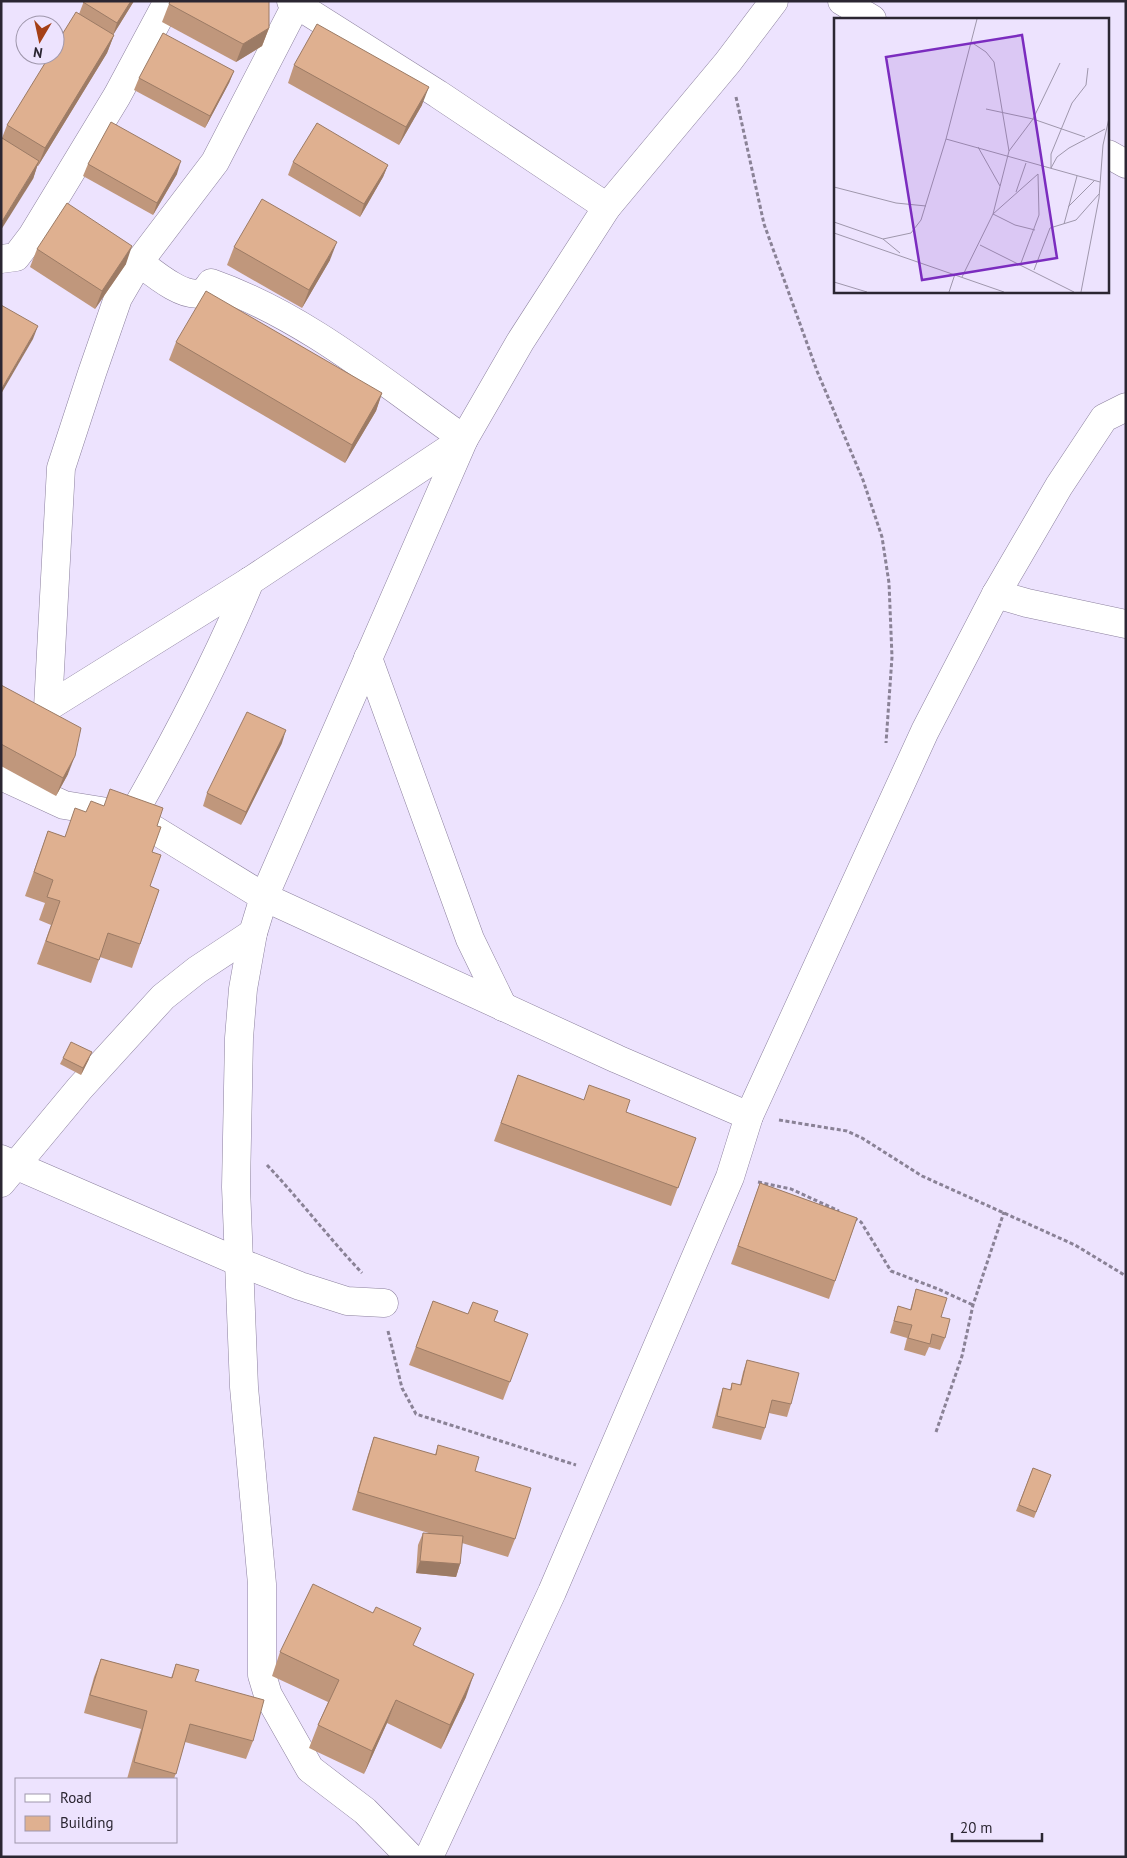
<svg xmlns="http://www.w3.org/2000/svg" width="1127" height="1858" font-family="'PT Sans',sans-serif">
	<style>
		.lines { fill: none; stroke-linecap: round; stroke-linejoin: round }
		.minor-casing { stroke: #8c809e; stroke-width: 29 }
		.highway-casing { stroke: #8c809e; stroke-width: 29 }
		.path { stroke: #8a8296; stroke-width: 3; stroke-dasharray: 4 2.5; stroke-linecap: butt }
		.minor { stroke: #fff; stroke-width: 28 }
		.highway { stroke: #fff; stroke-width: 28 }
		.wall { fill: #c0977c }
		.shaded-wall { fill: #9c7b65 }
		.building { fill: #dfb090; stroke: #9c7b65 }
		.inset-road { fill: none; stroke: #9f97ac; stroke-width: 1 }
		.view { fill: #7b2cbf; fill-opacity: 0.15; stroke: #7b2cbf; stroke-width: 2.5 }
		.inset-edge { fill: none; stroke: #2b2632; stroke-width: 2.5 }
	</style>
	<rect width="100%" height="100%" fill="#ede3fe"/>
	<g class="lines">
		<g class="minor-casing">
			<g id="minor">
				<polyline points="291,1 438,94 607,207"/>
				<polyline points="1,259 16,257 32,236 117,96 168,1"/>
				<polyline points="996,594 1027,603 1126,624"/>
				<polyline points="368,658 470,939 503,1007"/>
				<path d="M48 707 250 581 464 439C383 382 305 316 211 283 209 286 206 290 203 292 186 301 152 272 139 262"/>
				<polyline points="48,707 61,468 92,373 118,298 139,262 215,162 296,5"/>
				<polyline points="1,776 64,805 132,816 264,897 617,1059 749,1116"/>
				<path d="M132 816C176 739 216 663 250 581"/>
				<polyline points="1,1159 239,1262 300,1286 347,1301 384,1303"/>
				<polyline points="1,1183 80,1088 163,997 197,970 253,933"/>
				<polyline points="410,1857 365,1811 310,1769 268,1695 262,1675 262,1584 244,1387 236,1187 239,1038 243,989 253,933 264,897 464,439 520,342 607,207 728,62 774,1"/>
				<polyline points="429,1857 552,1592 730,1177 749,1116 925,731 996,594 1059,486 1104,418 1126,407"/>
			</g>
		</g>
		<g class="highway-casing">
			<g id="highway">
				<polyline points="842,1 872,19"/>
				<polyline points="1108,154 1126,164"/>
			</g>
		</g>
		<g class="path">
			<polyline points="736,97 764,224 817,371 863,480 882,537 889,583 892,657 886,743"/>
			<polyline points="779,1120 847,1131 862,1138 922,1176 1075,1245 1126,1276"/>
			<path d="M267 1165C300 1200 329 1238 362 1273"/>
			<polyline points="758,1182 791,1189 839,1211"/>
			<polyline points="854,1218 861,1222 891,1271 938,1289 973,1305"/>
			<polyline points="388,1331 402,1388 416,1414 576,1465"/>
			<polyline points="936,1432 962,1356 973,1305 1004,1212"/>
		</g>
		<use href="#minor" class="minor"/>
		<use href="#highway" class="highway"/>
	</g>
	<g class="wall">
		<polygon points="84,1 134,1 113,35 114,35 107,53 38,166 37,166 33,179 2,138 7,125 79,14"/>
		<polygon points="169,4 269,28 262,46 236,62 162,22"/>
		<polygon points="294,65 422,105 399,145 288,83"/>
		<polygon points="234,71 229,83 205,128 134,90 139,78"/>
		<polygon points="293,162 388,165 383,177 360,217 288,175"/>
		<polygon points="88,164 177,174 153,215 83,176"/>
		<polygon points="234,247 330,260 302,308 227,265"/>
		<polygon points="37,249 126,264 95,309 30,267"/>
		<polygon points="176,342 382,393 376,411 345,463 169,360"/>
		<polygon points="1,685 68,774 56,796 1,766"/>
		<polygon points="282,743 241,825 203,806 207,793"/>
		<polygon points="86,812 157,826 152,852 150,886 159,890 132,968 100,957 91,983 37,964 51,925 39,920 45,903 25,896 48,831 65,837"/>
		<polygon points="63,1058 89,1059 81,1075 60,1064"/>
		<polygon points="518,1075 584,1100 626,1112 696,1138 671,1206 494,1141"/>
		<polygon points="760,1183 857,1218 829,1299 731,1264"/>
		<polygon points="916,1289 941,1317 945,1338 940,1350 929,1347 925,1356 904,1350 907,1338 890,1333 898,1306 910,1310"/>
		<polygon points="433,1301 468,1314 494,1321 528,1334 503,1400 409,1365"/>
		<polygon points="747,1360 791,1404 787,1417 769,1413 765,1428 761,1440 712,1428 719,1401 723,1388 730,1390 732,1383 740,1385 743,1372"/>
		<polygon points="374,1437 435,1455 438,1445 475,1471 515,1539 508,1557 462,1543 460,1564 456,1577 416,1573 418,1545 423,1533 432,1534 352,1510 368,1455"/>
		<polygon points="1033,1468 1051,1475 1034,1518 1016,1511"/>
		<polygon points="415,1646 466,1697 441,1749 387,1723 364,1774 309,1748 318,1725 328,1702 272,1676 280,1652"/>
		<polygon points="101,1659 171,1678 176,1664 195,1681 253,1741 246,1759 185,1742 174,1779 127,1779 141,1729 84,1713 94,1677"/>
	</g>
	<g class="shaded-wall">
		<polygon points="131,1 134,1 113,35 117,23"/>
		<polygon points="269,28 262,46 236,62 243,44"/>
		<polygon points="114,35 107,53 38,166 45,148"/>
		<polygon points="234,71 229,83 205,128 210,116"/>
		<polygon points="429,87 422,105 399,145 406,127"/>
		<polygon points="39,161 33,179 1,230 1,223"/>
		<polygon points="181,161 177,174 153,215 157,203"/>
		<polygon points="388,165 383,177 360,217 364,204"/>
		<polygon points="337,242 330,260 302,308 309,290"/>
		<polygon points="132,246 126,264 95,309 102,291"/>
		<polygon points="38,326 33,339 1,394 1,390"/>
		<polygon points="382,393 376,411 345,463 352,445"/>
		<polygon points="286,730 282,743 241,825 246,812"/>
		<polygon points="75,756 68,774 56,796 63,778"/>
		<polygon points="92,1052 89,1059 81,1075 83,1068"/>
		<polygon points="420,1561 460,1564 456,1577 416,1573"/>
		<polygon points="474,1674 466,1697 441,1749 450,1725"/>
		<polygon points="396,1700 387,1723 364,1774 372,1751"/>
	</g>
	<g class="building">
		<polygon points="84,1 131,1 117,23 83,2"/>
		<polygon points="170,1 269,1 269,28 243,44 169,4"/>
		<polygon points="76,12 114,35 45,148 7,125 50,55 55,55 55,46"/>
		<polygon points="317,24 429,87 406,127 294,65"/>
		<polygon points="163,33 234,71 210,116 139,78"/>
		<polygon points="111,122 181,161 157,203 88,164"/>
		<polygon points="317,123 388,165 364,204 293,162"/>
		<polygon points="2,138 39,161 1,223 1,139"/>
		<polygon points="262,199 337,242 309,290 234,247"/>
		<polygon points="67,203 132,246 102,291 37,249"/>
		<polygon points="206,291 382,393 352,445 176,342"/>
		<polygon points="1,305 38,326 1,390"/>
		<polygon points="1,685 81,728 75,756 63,778 1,744"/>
		<polygon points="247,712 286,730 246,812 207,793"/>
		<polygon points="110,789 163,808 157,826 161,827 152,852 161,855 150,886 159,890 140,944 108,933 99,960 46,941 60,901 47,897 53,880 34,872 48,831 65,837 75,808 86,812 91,801 104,806"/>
		<polygon points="71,1042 92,1052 83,1068 63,1058"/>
		<polygon points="518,1075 584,1100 589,1085 630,1100 626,1112 696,1138 678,1188 501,1123"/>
		<polygon points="760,1183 857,1218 835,1281 738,1246"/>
		<polygon points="916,1289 947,1298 941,1317 950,1319 945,1338 932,1334 930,1344 908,1338 912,1325 894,1321 898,1306 911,1310"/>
		<polygon points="433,1301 468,1314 473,1302 498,1311 494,1321 528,1334 510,1382 416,1347"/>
		<polygon points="747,1360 799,1373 791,1404 772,1400 765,1428 717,1416 723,1388 731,1390 732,1383 741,1385"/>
		<polygon points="374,1437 436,1455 438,1445 479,1457 475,1471 531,1488 515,1539 358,1492"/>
		<polygon points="1033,1468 1051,1475 1036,1512 1019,1505"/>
		<polygon points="423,1533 463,1536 460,1564 420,1561"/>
		<polygon points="313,1584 373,1613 376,1607 421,1628 413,1645 474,1674 450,1725 396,1700 372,1751 318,1725 339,1680 280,1652"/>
		<polygon points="101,1659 172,1678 176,1664 199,1670 195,1681 264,1700 253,1741 190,1724 176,1774 134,1762 147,1711 90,1695"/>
	</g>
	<g transform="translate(834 18)">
		<rect width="275" height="275" fill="#ede3fe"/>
		<path class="inset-road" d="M152 91 199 101 251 119M112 121 266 164M144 129 166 168M175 133 199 101 226 45M217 150V136L238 85 252 67 254 50M217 150 223 139 235 130 271 111M0 169 62 185 92 188M182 174 192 145M234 189 260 163M0 204 49 221 66 235M230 206 243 158M201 212 181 207 159 196 204 156M0 215 170 274M49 221 77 215 87 202 112 121 143 1M146 227 240 274M187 245 205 197 204 156M200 252 216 210 242 202 265 176M128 259 159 196 175 133 160 44 152 34 137 24M0 264 33 274M115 274 121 256M247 274 265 180 269 127 275 100"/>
		<path class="view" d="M188 17 223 240 88 262 52 39Z"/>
		<rect width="275" height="275" class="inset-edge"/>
	</g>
	<rect width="1127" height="1858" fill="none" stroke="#2b2632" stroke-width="5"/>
	<rect x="15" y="1778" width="162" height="65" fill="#ede3fe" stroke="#9f97ac"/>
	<rect x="25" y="1794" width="25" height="8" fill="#ffffff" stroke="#9f97ac"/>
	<text x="60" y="1803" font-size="15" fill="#2b2632">Road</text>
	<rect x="25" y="1816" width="25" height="15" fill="#dfb090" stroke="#9f97ac"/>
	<text x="60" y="1828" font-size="15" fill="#2b2632">Building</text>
	<g transform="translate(40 40) rotate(189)"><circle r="24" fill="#ede3fe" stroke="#9f97ac"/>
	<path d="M0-4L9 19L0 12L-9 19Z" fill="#a53f16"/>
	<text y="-8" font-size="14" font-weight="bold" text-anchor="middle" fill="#2b2632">N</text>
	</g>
	<path d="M952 1833v8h90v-8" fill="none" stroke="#2b2632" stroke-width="2.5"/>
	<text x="960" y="1833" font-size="15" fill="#2b2632" stroke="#ede3fe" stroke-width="4" paint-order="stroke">20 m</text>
</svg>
